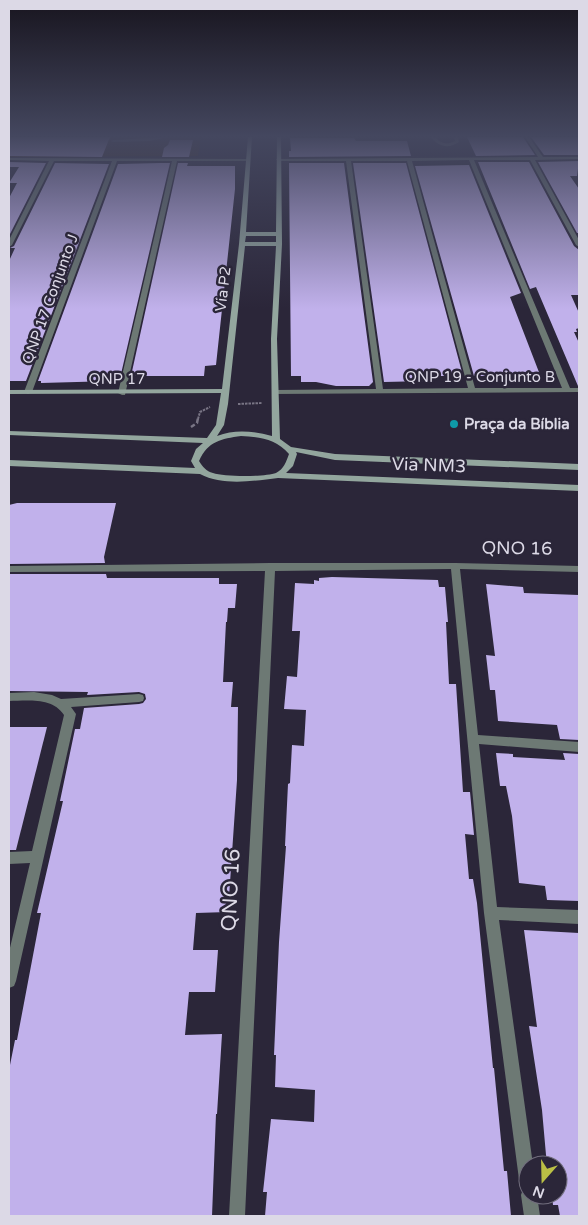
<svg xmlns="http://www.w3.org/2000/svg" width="588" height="1225" font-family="'Varela Round',sans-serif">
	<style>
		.commercial { fill: #3d2d23 }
		.building { fill: #c1b1eb }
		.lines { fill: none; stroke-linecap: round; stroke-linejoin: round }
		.path-far1 { stroke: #797585; stroke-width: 2; stroke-dasharray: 2.5 1; stroke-linecap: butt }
		.path { stroke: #797585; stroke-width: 2.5; stroke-dasharray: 4.5 2.5; stroke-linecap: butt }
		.lane { fill: #6d7974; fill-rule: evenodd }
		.street { fill: #6d7974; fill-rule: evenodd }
		.secondary { fill: #93a69e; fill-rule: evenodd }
		.culture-dot { fill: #0f9aa8; stroke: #2b2639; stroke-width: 2 }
		.labels { text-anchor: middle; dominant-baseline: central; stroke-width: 5; stroke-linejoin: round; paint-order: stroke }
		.far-street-label { font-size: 15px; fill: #dcd9e6; stroke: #2b2639 }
		.far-poi-label { font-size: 15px; font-weight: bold; fill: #dcd9e6; stroke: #2b2639; text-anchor: start }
		.street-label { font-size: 18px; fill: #dcd9e6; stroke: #2b2639 }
		.near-street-label { font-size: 21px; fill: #dcd9e6; stroke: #2b2639 }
	</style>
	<rect width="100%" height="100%" fill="#2b2639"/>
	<polygon class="commercial" points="9,137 201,137 198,156 9,157"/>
	<g class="building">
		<polygon points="9,137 110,137 102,157 9,156"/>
		<polygon points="467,137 523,137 535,155 476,156"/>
		<polygon points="531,137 579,137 579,155 544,155"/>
		<polygon points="290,138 354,138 356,141 407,141 411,156 289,157 289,151 291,151"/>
		<polygon points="170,140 193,140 189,157 162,157 164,148 168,145"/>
		<polygon points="579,161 577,176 570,176 579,189 579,233 577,233 538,162"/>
		<polygon points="9,162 46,163 9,236 9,198 17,183 9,183 19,167 9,167"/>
		<polygon points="478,162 529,162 574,246 579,250 579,295 571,295 579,313 579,328 576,329 577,332 574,332 579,343 579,386 578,386 536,287 530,289"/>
		<polygon points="55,163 109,164 26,381 9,381 9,261 15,248 10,248 14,246"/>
		<polygon points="161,163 170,163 121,374 115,372 113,381 41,383 41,381 38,381 118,164"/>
		<polygon points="178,163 188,163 187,166 235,166 235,189 216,365 205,366 204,376 131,376"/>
		<polygon points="289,163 344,163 373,382 369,386 336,386 316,382 301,382 301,376 291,376"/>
		<polygon points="353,163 406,163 463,376 426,376 427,381 384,382"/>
		<polygon points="469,165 521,293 510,297 542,380 491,381 490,376 474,376 415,166"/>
		<polygon points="17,503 116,503 104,557 105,563 9,564 9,505"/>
		<polygon points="9,574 106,574 107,578 219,578 219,584 237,584 235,608 228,608 227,622 226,622 223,682 233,682 231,707 238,707 237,780 228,912 196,913 193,950 218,950 215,992 189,992 185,1035 222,1034 217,1114 216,1114 212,1216 9,1216 9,1070 15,1040 17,1040 41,913 37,913 63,801 60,801 75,729 80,729 84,708 139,704 143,703 146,699 145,694 139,692 87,695 88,692 9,691"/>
		<polygon points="332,577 438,580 439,587 445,587 448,622 446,622 449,684 456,684 463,792 470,792 474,835 465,834 469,879 473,879 477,903 493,1068 494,1068 504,1171 507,1171 511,1216 265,1216 267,1192 263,1192 271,1119 314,1122 315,1090 275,1087 276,1055 274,1055 279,942 286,846 285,846 288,784 290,783 292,745 304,746 306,710 284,709 287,676 297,677 300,631 292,631 295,583 314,584 314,580 319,581 319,578"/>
		<polygon points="486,584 523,587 524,593 579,595 579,740 560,739 557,725 498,721 495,690 490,690 486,655 495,656"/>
		<polygon points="9,727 47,727 16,850 9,850"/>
		<polygon points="496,753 513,754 513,757 565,760 563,753 579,754 579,901 547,900 545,886 519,883 512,816 506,786 500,786"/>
		<polygon points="524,930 579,933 579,1216 560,1216 558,1205 553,1205 552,1195 558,1195 558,1165 548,1165 546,1155 542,1110 529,1026 537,1027"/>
	</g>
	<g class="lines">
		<g class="path-far1">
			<polyline points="238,404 262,403"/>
			<polyline points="198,419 200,412 210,407"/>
		</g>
		<polyline class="path" points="191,427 197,423 198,418"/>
		<path class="lane" d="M431 137H435C441 144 447 145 455 141L454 137H458L459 142C449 149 438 147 431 137Z"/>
		<g class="street">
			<polygon points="168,137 150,141 113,142 111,141 113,140"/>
			<path d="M525 137H529L543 157H579V159L535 160 579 240V247L576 245 530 160H474L570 388H579V392L272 394V390H275L376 389 346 161H278L276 159 538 157ZM469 160 562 388H475L412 161ZM351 161H407L468 388 383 389Z"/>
			<polygon points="9,158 247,159 249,160 247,161 177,161 125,395 122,395 118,393 172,161 117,161 32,392 28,394 24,392 112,161 54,161 12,245 9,247 9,240 49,161 9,160"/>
			<polygon points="270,563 455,563 579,566 579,572 460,569 478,735 579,742 579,752 479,744 497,907 579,910 579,924 499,920 533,1165 528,1165 528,1195 537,1195 540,1216 524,1216 521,1195 522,1192 520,1187 484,913 451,569 275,571 245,1216 229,1216 265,571 9,572 9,566"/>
			<path d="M34 692 52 695 61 699 139 694 143 695 144 698 143 701 139 702 71 707 76 714 16 981 14 986 9 988V952L30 863 9 864V852L32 851 64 715C52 697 27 701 9 701V693Z"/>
		</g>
		<path class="secondary" d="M248 137H252L246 232H276L277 137H281L282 244 277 339 280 439 291 447 335 454 579 464V470L335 460 296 452 297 454 293 466 286 473 579 485V491L278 478C253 481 223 486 200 474L9 466V460L195 468 191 461 196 449 203 443 9 435V431L207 438 216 425 221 393 9 394V390L222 389 239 244ZM246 236H276V242H245ZM245 246H276L271 339 272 436C253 431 235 429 217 436L224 425 228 404ZM241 436C260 437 276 439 289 454 286 462 284 469 276 473 265 477 224 477 213 473 206 471 203 467 199 461 208 441 221 439 241 436Z"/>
	</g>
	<linearGradient id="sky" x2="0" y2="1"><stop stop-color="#18151f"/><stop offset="0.44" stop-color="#44475f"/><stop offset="1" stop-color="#44475f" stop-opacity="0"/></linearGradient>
	<rect width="588" height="309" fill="url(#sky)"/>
	<circle class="culture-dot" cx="454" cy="424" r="5"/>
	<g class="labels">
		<g class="far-street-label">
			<text transform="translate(223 289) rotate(-83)">Via P2</text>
			<text transform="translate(50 299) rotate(-70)">QNP 17 Conjunto J</text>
			<text x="480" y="377">QNP 19 - Conjunto B</text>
			<text x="117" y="379">QNP 17</text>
		</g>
		<g class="far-poi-label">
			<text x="464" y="424">Praça da Bíblia</text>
		</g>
		<g class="street-label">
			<text transform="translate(429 465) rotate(2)">Via NM3</text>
			<text transform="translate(517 548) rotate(1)">QNO 16</text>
		</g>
		<g class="near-street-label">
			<text transform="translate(231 890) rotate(-87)">QNO 16</text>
		</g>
	</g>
	<rect width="588" height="1225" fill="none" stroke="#dcd9e6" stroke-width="20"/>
	<g transform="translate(543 1180) rotate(200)"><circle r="24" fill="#2b2639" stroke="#726e7e"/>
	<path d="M0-4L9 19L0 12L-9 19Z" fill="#bbc045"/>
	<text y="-8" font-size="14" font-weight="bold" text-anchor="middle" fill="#dcd9e6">N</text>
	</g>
</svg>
